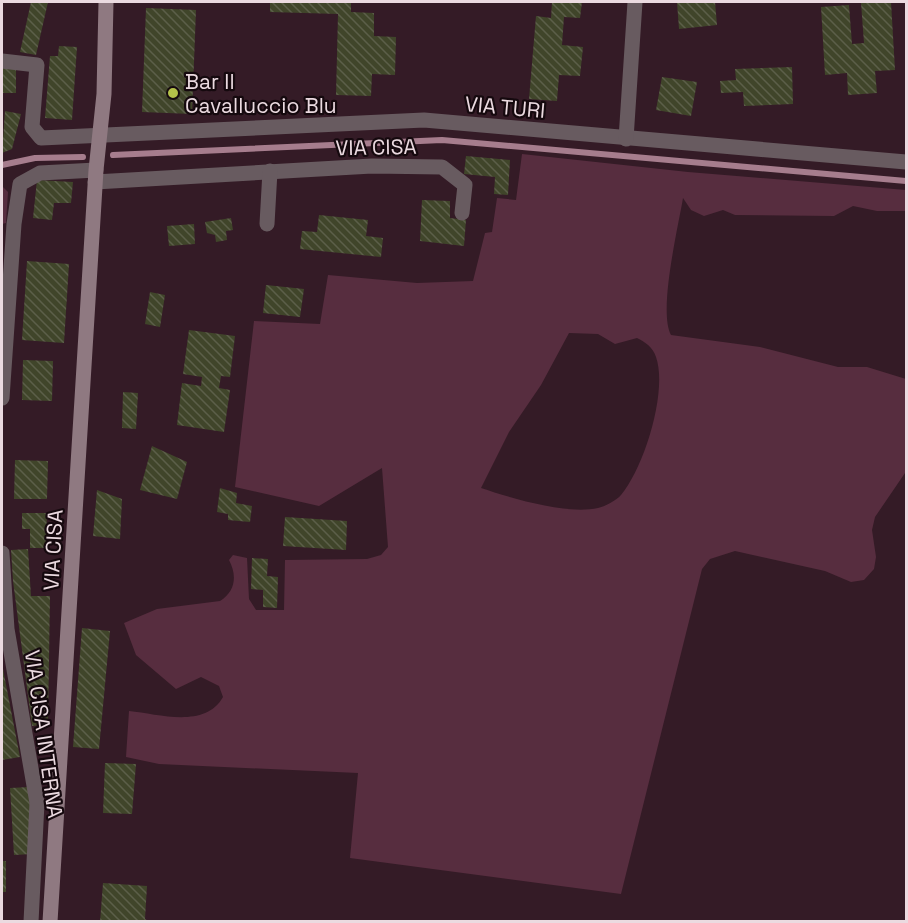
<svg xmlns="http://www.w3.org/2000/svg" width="908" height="923" font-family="'Space Grotesk',sans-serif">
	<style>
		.grass { fill: #572d3f; fill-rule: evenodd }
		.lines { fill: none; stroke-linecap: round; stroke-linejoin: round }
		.stream { stroke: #a67d8d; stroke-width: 6 }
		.building { fill: url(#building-back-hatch) }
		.street { stroke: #685b60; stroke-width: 15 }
		.secondary { stroke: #8f7981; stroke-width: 15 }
		.poi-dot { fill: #b4c24a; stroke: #15090e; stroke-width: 2 }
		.labels { text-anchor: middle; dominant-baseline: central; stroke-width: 4.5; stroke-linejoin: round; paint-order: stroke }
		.poi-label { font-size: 21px; fill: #ebdae0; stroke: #15090e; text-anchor: start }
		.street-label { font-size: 21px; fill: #ebdae0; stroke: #15090e }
	</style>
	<defs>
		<pattern id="building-back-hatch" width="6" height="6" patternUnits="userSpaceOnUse" patternTransform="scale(1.5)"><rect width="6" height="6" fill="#40452a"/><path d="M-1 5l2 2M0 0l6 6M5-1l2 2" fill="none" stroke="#5c5f49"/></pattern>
	</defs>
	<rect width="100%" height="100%" fill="#341b26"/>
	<g class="grass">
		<path d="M522 154 688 172 906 190V211H877L853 206 834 216 735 215 723 210 704 216 691 210 683 198C678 228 658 311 671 335L760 347 838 367H867L906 379 905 473 875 517 872 530 876 557 874 569 864 580 851 582 825 571 735 551 710 559 702 569 621 894 350 858 358 773 159 764 126 757 129 711C159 714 205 729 223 697L219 686 201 677 176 689 136 655 124 623 157 609 220 601C236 591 237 575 229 560L233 555 247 558 249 599 256 610H284L285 560 367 559 381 555 388 547 382 468 319 506 235 487 254 321 320 324 328 275 417 283 473 281 485 233 492 232 497 198 516 200ZM569 333 598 334 615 344 637 338C645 342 653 347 656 357 668 391 644 468 621 495 617 500 604 507 598 508 566 515 511 498 481 488L509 432 541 385Z"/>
		<polygon points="3,187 8,192 6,223 2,224"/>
	</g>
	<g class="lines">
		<g class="stream">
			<polyline points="113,155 442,140 906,181"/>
			<polyline points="2,165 35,158 83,157"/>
		</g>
	</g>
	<g class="building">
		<polygon points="31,2 48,2 36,55 20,52"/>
		<polygon points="270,2 351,2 351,12 374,13 374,36 396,37 395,75 372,74 371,96 336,95 338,14 270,12"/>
		<polygon points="552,2 582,2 580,18 564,17 562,45 583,47 580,76 559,75 557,101 529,99 536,16 551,18"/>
		<polygon points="677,2 715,2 717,25 679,29"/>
		<polygon points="891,2 895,70 875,71 877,93 848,95 847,73 825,75 821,7 849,5 852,44 864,43 861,3"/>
		<polygon points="146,8 196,10 192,114 142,112"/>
		<polygon points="59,46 77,47 72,120 45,118 50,56 58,56"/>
		<polygon points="792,67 793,104 744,106 743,92 721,93 720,81 736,80 735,69"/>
		<rect x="2" y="68" width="14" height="25"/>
		<polygon points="662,77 697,82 691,116 656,110"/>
		<polygon points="5,111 21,114 12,149 2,153"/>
		<polygon points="466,156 510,160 508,195 494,194 495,177 464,174"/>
		<polygon points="37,180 73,182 71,203 54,203 52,220 33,218"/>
		<polygon points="422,200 450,201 450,218 466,220 464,246 420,241"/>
		<polygon points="319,215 368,220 366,236 383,238 381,257 300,249 302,231 317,232"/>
		<polygon points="231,218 233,230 226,231 227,240 216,242 215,235 207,233 205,222"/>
		<polygon points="194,224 195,244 169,246 167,226"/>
		<polygon points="27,261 69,264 64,343 22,340"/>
		<polygon points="266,285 304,289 300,317 263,313"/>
		<polygon points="150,292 165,295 160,327 145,324"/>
		<polygon points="189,330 235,336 230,377 221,376 219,388 230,390 224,432 177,425 182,383 201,386 202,377 183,374"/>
		<polygon points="23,360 53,361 52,401 22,400"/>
		<polygon points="123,392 138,393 136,429 122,428"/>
		<polygon points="152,446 187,462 177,499 140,490"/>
		<polygon points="15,460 48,461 47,499 14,499"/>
		<polygon points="220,488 237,493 236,503 252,506 250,522 228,520 228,514 217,512"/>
		<polygon points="97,490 122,499 120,539 93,536"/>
		<polygon points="22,513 47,513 46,548 30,548 30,529 22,529"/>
		<polygon points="285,517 347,521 346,550 283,546"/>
		<polygon points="28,549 31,596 50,596 48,724 32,726 13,581 11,550"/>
		<polygon points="252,558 268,559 267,576 278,577 277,608 263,607 263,590 251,589"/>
		<polygon points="82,628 110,631 99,749 73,747"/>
		<polygon points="2,664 20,757 2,760"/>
		<polygon points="105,763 136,764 132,814 103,813"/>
		<polygon points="29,787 33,854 14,855 10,788"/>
		<rect x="2" y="861" width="4" height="31"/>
		<polygon points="103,883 147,886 145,919 150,922 100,922"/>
	</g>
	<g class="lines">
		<g class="street">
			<polyline points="2,61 37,65 32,127 41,138 424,120 906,162"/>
			<polyline points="626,139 635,2"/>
			<polyline points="95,182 372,166 442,167 465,185 462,213"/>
			<polyline points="267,224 270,171"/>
			<polyline points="2,398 14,224 20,184 40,173 96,170"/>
			<polyline points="2,553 7,629 37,803 31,922"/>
		</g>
		<polyline class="secondary" points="50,922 96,170 104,94 106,2"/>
	</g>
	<circle class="poi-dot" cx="173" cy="93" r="6"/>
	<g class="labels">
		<g class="poi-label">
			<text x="185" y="81">Bar Il<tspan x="185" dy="24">Cavalluccio Blu</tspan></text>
		</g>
		<g class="street-label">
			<text transform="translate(505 107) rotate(5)">VIA TURI</text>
			<text transform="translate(376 147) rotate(-1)">VIA CISA</text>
			<text transform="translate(53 550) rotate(-87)">VIA CISA</text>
			<text transform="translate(44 734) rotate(82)">VIA CISA INTERNA</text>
		</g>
	</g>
	<rect width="908" height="923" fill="none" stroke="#ebdae0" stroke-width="6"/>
</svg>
